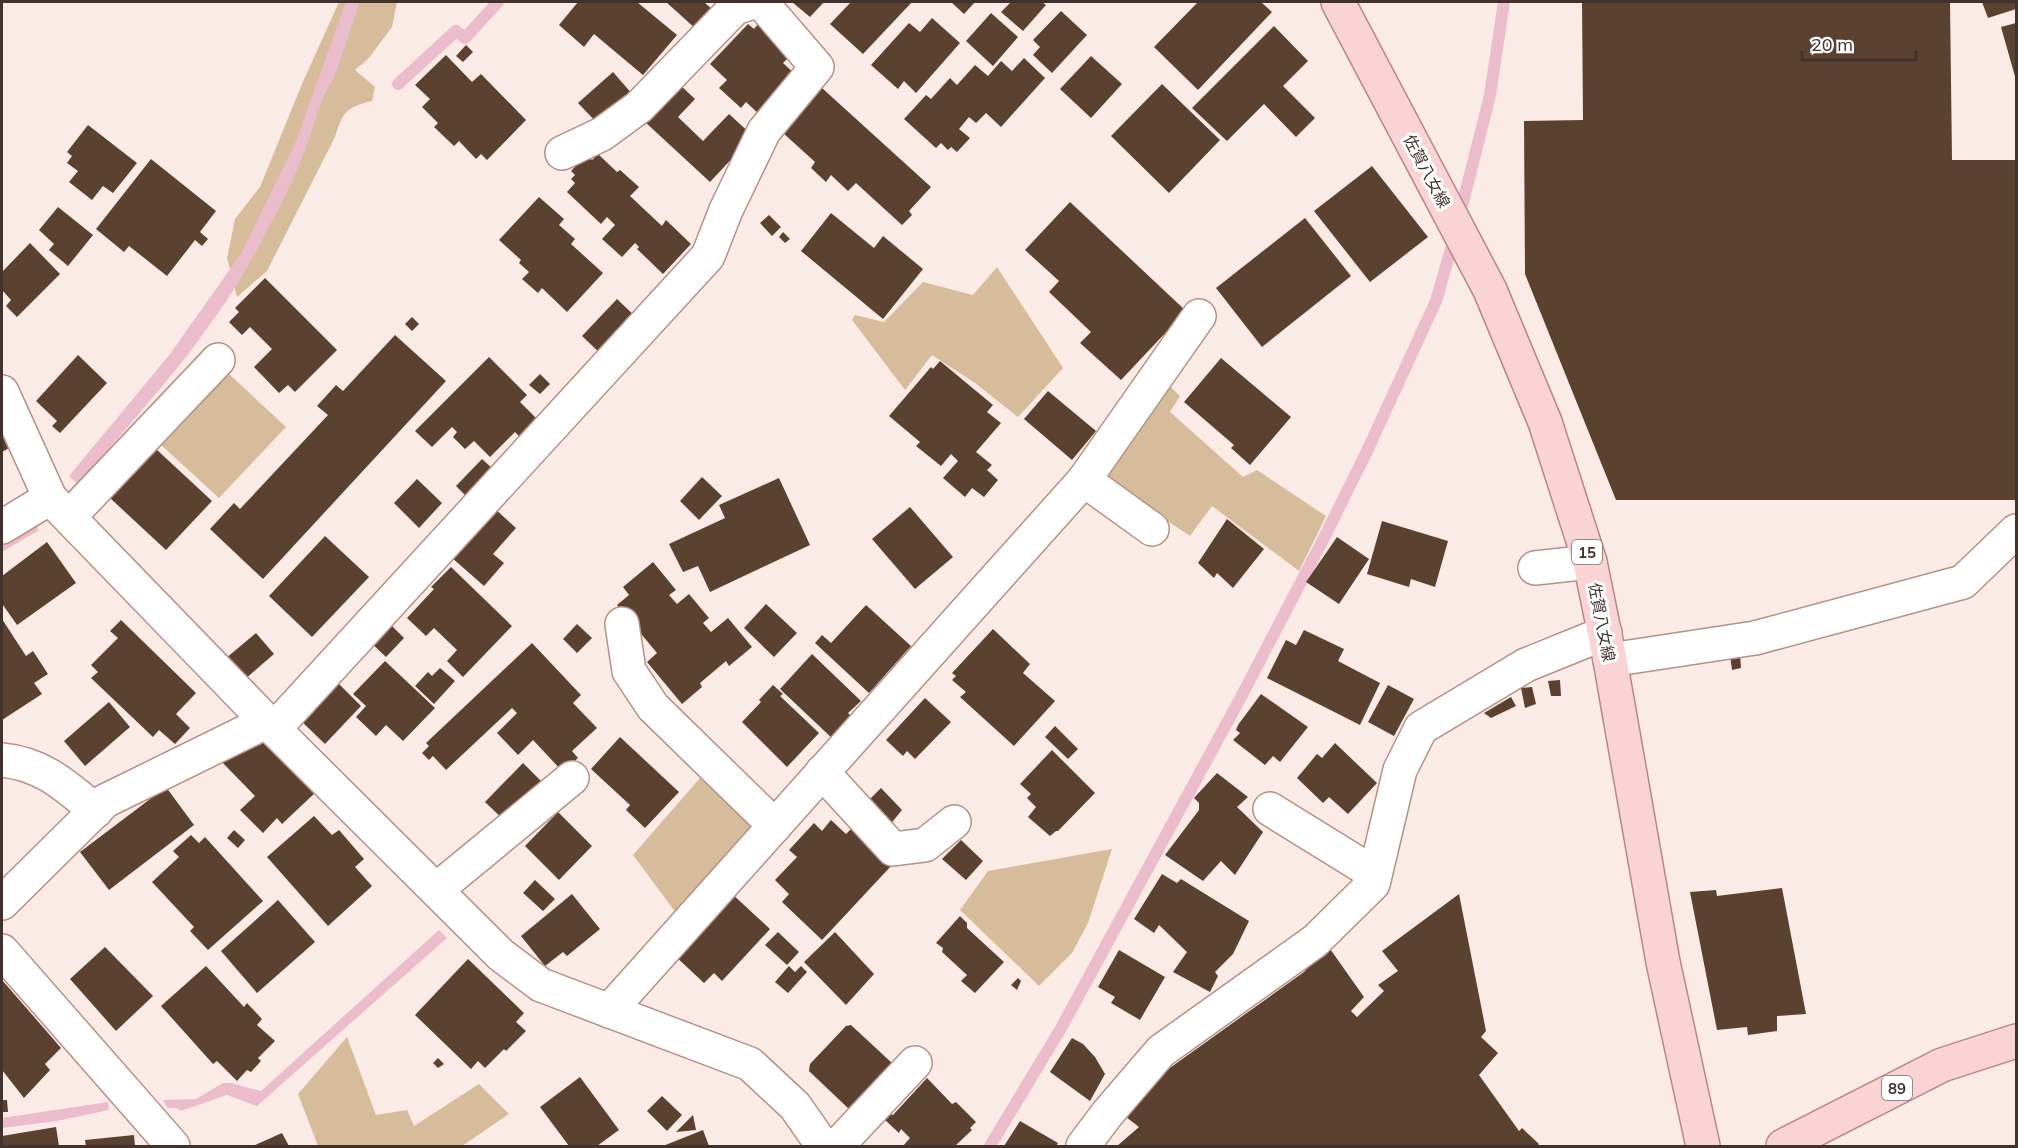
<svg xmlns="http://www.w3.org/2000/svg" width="2018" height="1148" font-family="Mulish,'Noto Sans JP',sans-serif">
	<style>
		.green { fill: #d6bc9a }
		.water { fill: #eabccc }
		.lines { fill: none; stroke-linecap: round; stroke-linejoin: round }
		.stream { stroke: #eabccc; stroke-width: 12 }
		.building { fill: #5b412f }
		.minor-casing { stroke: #b59187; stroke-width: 36 }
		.major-casing { stroke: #b78788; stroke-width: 36 }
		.minor { stroke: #fff; stroke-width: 33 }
		.major { stroke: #fad3d4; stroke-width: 33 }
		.labels { text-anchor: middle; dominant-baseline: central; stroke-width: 6; stroke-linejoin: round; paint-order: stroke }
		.shield { fill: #fff; stroke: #7a706d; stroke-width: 1.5 }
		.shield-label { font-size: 15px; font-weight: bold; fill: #41322e }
		.street-label { font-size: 16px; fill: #41322e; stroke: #fff }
	</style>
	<rect width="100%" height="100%" fill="#fbebe6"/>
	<g class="green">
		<path d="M339 2H397L392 27 369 58 355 70 375 87 372 101C346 107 343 112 335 137L267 271 237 297 227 258 235 219 260 187 302 84Z"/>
		<polygon points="997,267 1063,368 1018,417 975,383 932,355 905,390 852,320 855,315 884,322 923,282 973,295"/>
		<polygon points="227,372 286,427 219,498 161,445"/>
		<polygon points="1170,386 1180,396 1170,412 1243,477 1257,470 1326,516 1299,571 1212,506 1190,536 1103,478"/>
		<polygon points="700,778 753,823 753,839 679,917 633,855"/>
		<polygon points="1112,849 1088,923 1072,953 1039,986 960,910 988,871"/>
		<polygon points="347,1037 376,1115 407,1110 414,1126 479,1084 509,1114 462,1146 318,1146 298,1094"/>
	</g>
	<g class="water">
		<path d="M346 2H360L334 78C319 99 315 126 305 150 293 182 276 214 260 244 214 333 143 409 78 484L69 476 170 354 242 252 296 141Z"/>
		<polygon points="33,521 39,530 2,552 2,540"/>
		<polygon points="439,930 447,938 257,1106 227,1095 181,1111 176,1108 168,1108 163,1100 196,1099 223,1083 231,1083 261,1091"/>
		<polygon points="108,1102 109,1110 57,1121 2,1128 2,1118"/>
	</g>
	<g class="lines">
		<g class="stream">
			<polyline points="398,84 456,31 465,38 498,2"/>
			<polyline points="1459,218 1490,95 1504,2"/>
			<polyline points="990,1146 1060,1030 1241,697 1326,534 1368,449 1436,301 1455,235"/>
		</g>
	</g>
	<g class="building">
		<polygon points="578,2 637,2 677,35 643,75 594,34 584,47 559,25"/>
		<polygon points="666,2 704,2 714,11 696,29"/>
		<polygon points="792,2 824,2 810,17"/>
		<polygon points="851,2 912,2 863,54 830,24"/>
		<polygon points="951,2 975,2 964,14"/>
		<polygon points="1011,2 1042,2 1046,5 1023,31 1001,12"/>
		<polygon points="1198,2 1261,2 1272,12 1198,90 1154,47"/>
		<polygon points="1582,2 1950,2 1952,160 2016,160 2016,500 1616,500 1525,274 1524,121 1583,120"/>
		<polygon points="1982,2 2016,2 2016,9 1988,18"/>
		<polygon points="1061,11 1087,35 1052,73 1033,55 1040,47 1033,40"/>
		<polygon points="991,13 1018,37 993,66 966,41"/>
		<polygon points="932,18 960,43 916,93 904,81 898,89 871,65 909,23 920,32"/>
		<polygon points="759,23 792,54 783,63 797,76 760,115 746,102 741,108 719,88 727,80 710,64 748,24 754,29"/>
		<polygon points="2016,23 2016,80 2001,27"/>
		<polygon points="1274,26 1308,61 1283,86 1315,118 1296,137 1264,104 1227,141 1192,108"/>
		<polygon points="466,45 473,52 463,62 456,56"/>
		<polygon points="446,55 472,82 481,74 526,120 487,160 481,154 476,159 459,141 454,146 434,127 438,123 422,107 430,99 415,85"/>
		<polygon points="1091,56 1122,84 1091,118 1060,89"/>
		<polygon points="1024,58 1045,78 1001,127 986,113 976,123 969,117 959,129 970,138 957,152 951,147 948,150 941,143 936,148 904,119 926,95 931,99 950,78 957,85 975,65 988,76 1001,61 1012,71"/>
		<polygon points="613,72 633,95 599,125 578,103"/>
		<polygon points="679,84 695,99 678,117 703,141 729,114 753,136 710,182 644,121"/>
		<polygon points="1162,84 1220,140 1169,193 1111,136"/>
		<polygon points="822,88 931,187 909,211 912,215 902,225 856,183 848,191 831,175 826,182 811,168 815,162 782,132"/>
		<polygon points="88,125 137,163 113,193 103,186 92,200 69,182 78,171 67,163 72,156 67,152"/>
		<polygon points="598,154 617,172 620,170 639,187 630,196 662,226 666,220 691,244 663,274 637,249 639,247 635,243 622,257 602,239 615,225 607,217 601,224 567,192 575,183 571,179 575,175 571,171 586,155 592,160"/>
		<polygon points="151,159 216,211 200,232 208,239 202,246 195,240 167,276 129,246 124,252 96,229"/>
		<polygon points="1372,166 1428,237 1370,282 1314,211"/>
		<polygon points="539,197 564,219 559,225 575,239 571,244 603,273 567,312 542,288 538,293 522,279 529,272 519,263 521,260 499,240"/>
		<polygon points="1070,202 1186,311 1121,380 1080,343 1091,332 1049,292 1059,281 1025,250"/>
		<polygon points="58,207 93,235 68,266 49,250 54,244 39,230"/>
		<polygon points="831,213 874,248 883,236 923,269 883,319 801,251"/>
		<polygon points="769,215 781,227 772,236 760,223"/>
		<polygon points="1305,218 1351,276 1262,347 1216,288"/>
		<polygon points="783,232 790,239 785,243 779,237"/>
		<polygon points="30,243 60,274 17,317 6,306 11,300 2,290 2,272"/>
		<polygon points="265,278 337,350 295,392 288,385 279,393 254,367 272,349 250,327 242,335 229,322 239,312 235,308"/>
		<polygon points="617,299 639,320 604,357 582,336"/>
		<polygon points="412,317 419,324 412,331 405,324"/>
		<polygon points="395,335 446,381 263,579 210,529 234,503 240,509 328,415 317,406 336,385 343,391"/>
		<polygon points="78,355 107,383 60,433 52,426 57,421 36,401"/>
		<polygon points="489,357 527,395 520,402 539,421 521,438 515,432 490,457 474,441 465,449 453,437 457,432 452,427 432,447 415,431"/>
		<polygon points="1221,358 1291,417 1250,465 1231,448 1234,445 1184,402"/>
		<polygon points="940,361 993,405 987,412 1001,423 976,452 992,465 987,470 998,480 984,497 972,488 965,497 943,478 958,461 951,454 941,466 916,446 920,442 889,416 931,367 933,369"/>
		<polygon points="540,374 550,384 540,394 529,385"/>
		<polygon points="1048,391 1096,431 1072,460 1024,419"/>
		<polygon points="2,428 11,447 2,452"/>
		<polygon points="156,449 212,501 166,550 110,498"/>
		<polygon points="482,459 493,469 467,497 456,486"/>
		<polygon points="702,477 722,496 699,520 680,501"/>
		<polygon points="779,478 810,545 710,592 698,566 683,572 669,544 725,518 719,505"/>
		<polygon points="417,479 442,503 419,528 394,503"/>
		<polygon points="910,507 953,557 915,589 872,539"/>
		<polygon points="494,508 516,528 493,554 504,563 484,586 451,557"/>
		<polygon points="1227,519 1264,549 1233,588 1217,573 1214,578 1198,563"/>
		<polygon points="1382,521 1448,541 1435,587 1411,579 1409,587 1367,574"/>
		<polygon points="325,536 369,577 312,637 269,596"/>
		<polygon points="1337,537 1369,559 1339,604 1306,582"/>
		<polygon points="47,542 76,583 17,625 3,605 2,606 2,576"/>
		<polygon points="653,562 676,590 669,595 677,604 689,594 709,618 703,623 711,632 728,618 752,647 729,666 726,661 700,683 702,687 682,704 647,662 657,653 617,605 629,595 623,587"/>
		<polygon points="451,567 512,626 463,677 447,661 457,650 434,628 426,636 407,618 434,589 431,587"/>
		<polygon points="766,604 797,633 774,657 744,628"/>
		<polygon points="866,605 911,646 869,693 815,643 822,635 831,643"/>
		<polygon points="2,619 26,656 33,651 48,674 34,683 42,694 2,720"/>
		<polygon points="121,620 196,693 176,714 190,728 175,744 159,730 153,737 91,678 98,672 91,665 118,638 110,631"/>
		<polygon points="387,621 404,638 386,657 368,640"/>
		<polygon points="577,624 592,638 577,653 563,639"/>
		<polygon points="993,629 1030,664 1023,673 1055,701 1014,746 960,697 966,692 952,680 956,676 952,673"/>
		<polygon points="1304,630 1344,649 1338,661 1380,683 1360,725 1267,678 1286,640 1296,645"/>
		<polygon points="256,633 274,654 244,680 225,659"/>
		<polygon points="532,643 581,695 573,703 597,728 572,751 578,758 563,772 533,740 518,755 497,733 517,713 512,708 446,770 433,756 429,760 422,753 429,746 426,743"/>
		<polygon points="812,654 861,701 848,713 855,720 835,741 780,689"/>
		<polygon points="1740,654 1741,668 1732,670 1730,655"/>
		<polygon points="385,661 435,708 403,741 386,725 376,736 356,717 366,706 353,694"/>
		<polygon points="440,668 455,681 434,704 415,686 428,672 432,676"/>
		<polygon points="335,680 361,706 325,744 298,718"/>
		<polygon points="1560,680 1561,696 1551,696 1548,681"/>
		<polygon points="773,685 783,694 780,696 819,733 787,767 742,722 761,702 759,700"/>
		<polygon points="1388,685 1414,699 1394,736 1368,722"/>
		<polygon points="1532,687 1536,704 1525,708 1521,688"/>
		<polygon points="1261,694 1308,727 1280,762 1273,756 1265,765 1233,740 1240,733 1236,730 1238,725"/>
		<polygon points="1511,697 1516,706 1491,718 1484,713"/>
		<polygon points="925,698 951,722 915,759 907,751 903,756 886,740"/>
		<polygon points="109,702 130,727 85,766 64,741"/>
		<polygon points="1055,726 1078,749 1068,759 1045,737"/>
		<polygon points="264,736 317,791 282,824 277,818 263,833 240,810 255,796 221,761"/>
		<polygon points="620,737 679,792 645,828 626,810 630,805 591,769"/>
		<polygon points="1335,743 1377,783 1348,814 1329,797 1323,803 1297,778 1317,754 1322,758"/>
		<polygon points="1052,750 1095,793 1058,831 1056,831 1050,836 1028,817 1036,807 1027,798 1031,794 1020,784"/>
		<polygon points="523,763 543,783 506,822 485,802"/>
		<polygon points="1217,773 1248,797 1237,807 1263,832 1235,875 1221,861 1203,881 1165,855 1199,810 1199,803 1194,798"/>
		<polygon points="166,787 194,825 109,890 80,852"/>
		<polygon points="881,788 902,810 888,827 864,805"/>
		<polygon points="558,812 592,846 559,880 525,846"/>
		<polygon points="314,816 332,835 339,830 364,859 355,867 372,886 328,926 267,857"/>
		<polygon points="831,820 846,834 852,828 892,865 822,940 782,902 789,894 775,880 797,857 789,850 814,823 822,831"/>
		<polygon points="234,830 245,840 238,848 227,838"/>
		<polygon points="191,835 199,843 205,837 263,901 208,950 190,931 194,927 152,882 179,857 173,851"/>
		<polygon points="961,840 983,861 966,880 942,859"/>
		<polygon points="1162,874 1177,883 1181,879 1249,921 1233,954 1215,972 1218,976 1210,992 1173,972 1187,952 1159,925 1154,933 1134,919"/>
		<polygon points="535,880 555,899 543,911 523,893"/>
		<polygon points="1782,888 1806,1014 1777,1016 1777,1031 1748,1035 1747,1027 1717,1030 1690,892 1716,890 1717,896"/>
		<polygon points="730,892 770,929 722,981 714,973 704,983 673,954"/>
		<polygon points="572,894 600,929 567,956 563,952 545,966 521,936"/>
		<polygon points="1459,894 1486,1031 1481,1037 1498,1053 1479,1075 1519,1131 1522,1128 1539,1144 1537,1146 1117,1146 1139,1127 1126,1117 1167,1070 1304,972 1328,946 1364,997 1351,1011 1357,1017 1384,991 1378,985 1398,971 1382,951"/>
		<polygon points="278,900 315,942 257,993 221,951"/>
		<polygon points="960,916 967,923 967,928 1004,962 975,993 961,981 967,975 942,952 943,948 936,943"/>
		<polygon points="778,932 799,952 787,965 765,945"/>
		<polygon points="835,932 874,974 846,1005 804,962"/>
		<polygon points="105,947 153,996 116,1031 70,979"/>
		<polygon points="1119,950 1165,977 1140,1020 1111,1003 1115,997 1098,987"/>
		<polygon points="468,959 524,1013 516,1022 526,1031 506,1051 504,1049 485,1068 478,1061 471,1069 415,1015"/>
		<polygon points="206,966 244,1007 247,1003 262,1019 257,1025 275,1041 258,1058 261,1061 251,1072 247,1070 237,1081 217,1061 213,1064 161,1006"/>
		<polygon points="789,966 795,972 801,966 807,972 788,993 775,982"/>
		<polygon points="1018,978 1021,981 1017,990 1011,985"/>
		<polygon points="2,980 61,1048 45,1064 50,1070 24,1098 2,1070"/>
		<polygon points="851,1025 893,1064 850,1110 809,1071 810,1064 846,1026"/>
		<polygon points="1072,1038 1083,1044 1095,1057 1105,1074 1090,1101 1050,1072"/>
		<polygon points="438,1058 444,1064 438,1068 433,1063"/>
		<polygon points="580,1077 619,1130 597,1146 569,1146 540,1107"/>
		<polygon points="927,1078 952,1104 956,1102 976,1122 970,1128 972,1130 955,1146 903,1146 910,1138 901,1129 899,1133 884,1119 889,1114 893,1115"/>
		<polygon points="662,1096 682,1115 667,1131 647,1111"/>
		<polygon points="2,1100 7,1100 8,1112 2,1112"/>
		<polygon points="693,1115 696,1130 676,1132"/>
		<polygon points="1020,1121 1058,1143 1056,1146 1004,1146"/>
		<polygon points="56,1127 59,1146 2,1146 2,1136"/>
		<polygon points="703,1130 709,1146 663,1146"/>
		<polygon points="282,1133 289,1146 253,1146"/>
		<polygon points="134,1135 135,1146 86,1146 85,1140"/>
	</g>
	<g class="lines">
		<g class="minor-casing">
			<g id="minor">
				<polyline points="562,153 602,134 639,107 735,8 753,2"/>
				<polyline points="2,392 50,498 274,729 501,955 541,985 750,1064 795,1106 823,1146"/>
				<polyline points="1084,480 1152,529"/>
				<polyline points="69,517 218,360"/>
				<polyline points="2,527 50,498"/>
				<polyline points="1535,568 1590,562"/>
				<polyline points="622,624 629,671 653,707 775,826"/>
				<polyline points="1610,660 1755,638 1963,582 2016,531"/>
				<polyline points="274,729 708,256 726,210 764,131 817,67 761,2"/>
				<path d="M2 760C43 764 66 786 96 811"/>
				<polyline points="822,772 893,849 925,845 954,822"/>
				<polyline points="1270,809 1375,874"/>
				<polyline points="436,890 572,778"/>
				<polyline points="2,903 105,801 268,721"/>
				<polyline points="2,951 173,1146"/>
				<polyline points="609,1011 1084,480 1199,316"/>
				<polyline points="837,1146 915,1063"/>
				<polyline points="1083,1146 1107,1114 1161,1051 1315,941 1373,884 1400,770 1421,728 1526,665 1605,633"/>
			</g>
		</g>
		<g class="major-casing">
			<g id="major">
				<polyline points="1338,2 1490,290 1545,422 1590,562 1610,660 1663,962 1703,1146"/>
				<polyline points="1783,1146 1942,1065 2016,1041"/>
			</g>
		</g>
		<use href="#minor" class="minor"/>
		<use href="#major" class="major"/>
	</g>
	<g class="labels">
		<g class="shield">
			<rect x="1572" y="540" width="30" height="24" rx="4.5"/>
			<rect x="1882" y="1076" width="30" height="24" rx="4.5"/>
		</g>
		<g class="shield-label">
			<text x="1587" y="552">15</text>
			<text x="1897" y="1088">89</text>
		</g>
		<g class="street-label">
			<text transform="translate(1427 171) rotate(62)">佐賀八女線</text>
			<text transform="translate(1602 622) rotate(79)">佐賀八女線</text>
		</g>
	</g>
	<rect width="2018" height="1148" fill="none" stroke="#41322e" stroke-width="6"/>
	<path d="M1802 51v9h114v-9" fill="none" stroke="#41322e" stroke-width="3"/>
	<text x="1811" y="51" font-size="18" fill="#41322e" stroke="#ffffff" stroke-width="4.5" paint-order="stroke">20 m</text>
</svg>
